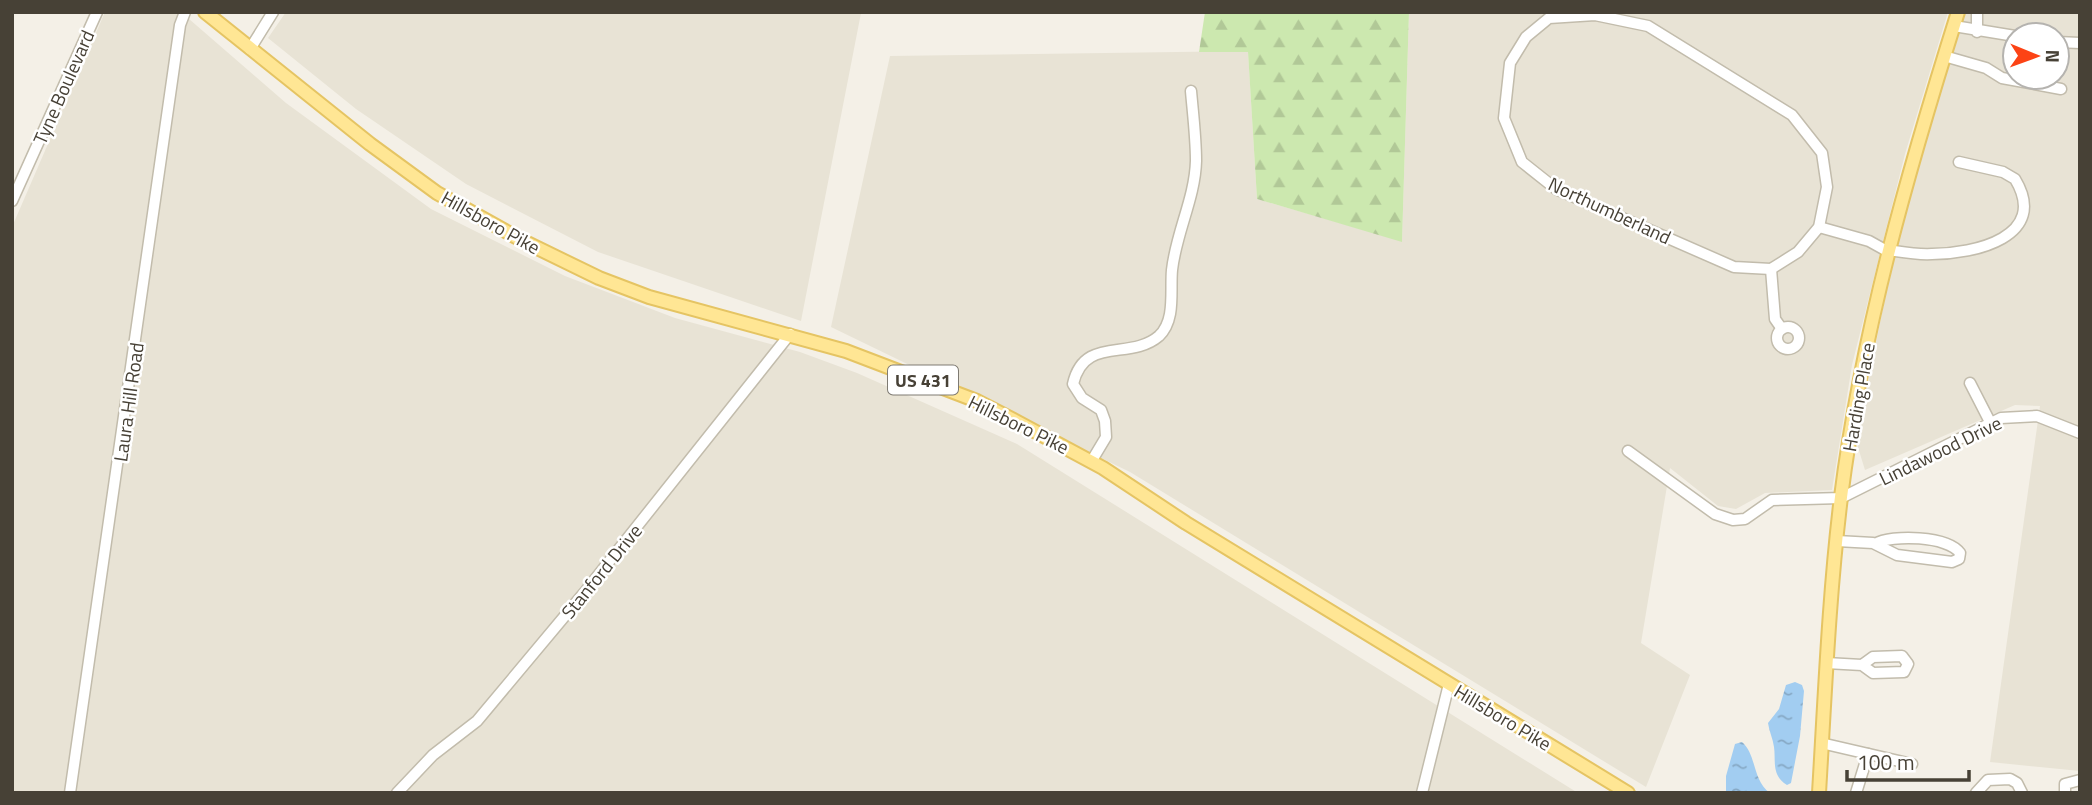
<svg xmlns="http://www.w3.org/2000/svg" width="2092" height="805" font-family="'Titillium Web',sans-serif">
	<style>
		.residential { fill: #e8e3d5; fill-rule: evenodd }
		.forest { fill: url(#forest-firs) }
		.water { fill: url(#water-ripples) }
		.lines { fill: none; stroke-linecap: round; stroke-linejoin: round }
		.minor-casing { stroke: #c2bcac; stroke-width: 13 }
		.major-casing { stroke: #e5c463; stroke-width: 16 }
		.minor { stroke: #fff; stroke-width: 10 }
		.major { stroke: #ffe694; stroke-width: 12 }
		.labels { text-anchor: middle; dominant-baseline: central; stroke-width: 5; stroke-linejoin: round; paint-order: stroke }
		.shield { fill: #fff; stroke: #7e7a72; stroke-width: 2 }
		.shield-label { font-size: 18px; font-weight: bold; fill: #474136 }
		.street-label { font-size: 19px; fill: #474136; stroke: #fff }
	</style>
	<defs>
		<pattern id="forest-firs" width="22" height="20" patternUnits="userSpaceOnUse" patternTransform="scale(1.75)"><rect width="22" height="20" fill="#cce8af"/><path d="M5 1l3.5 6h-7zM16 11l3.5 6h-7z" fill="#b1c897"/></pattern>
		<pattern id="water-ripples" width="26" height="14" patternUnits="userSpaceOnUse" patternTransform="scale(1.75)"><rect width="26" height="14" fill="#a2cdf1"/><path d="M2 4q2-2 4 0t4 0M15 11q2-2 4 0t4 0" fill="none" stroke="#86a8c4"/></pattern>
	</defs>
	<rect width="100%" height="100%" fill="#f4f0e7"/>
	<g class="residential">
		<polygon points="105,12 181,12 286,103 431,209 565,276 675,318 800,352 857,373 1017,444 1578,793 12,793 12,227"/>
		<polygon points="286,12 1018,12 861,13 801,321 598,252 466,184 356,109 268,38"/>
		<polygon points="1409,12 1948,12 1905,154 1852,365 1832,490 1765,493 1736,509 1718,506 1670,468 1641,643 1690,675 1646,787 1130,472 831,327 890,56 1248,51 1257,199 1402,241"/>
		<path d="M1962 12H2080V771L1990 762 2040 406 2015 405 1865 470 1856 441 1901 219ZM2015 35H2057V77H2015Z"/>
	</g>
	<polygon class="forest" points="1205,12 1409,12 1402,242 1257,199 1248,52 1199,52"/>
	<g class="water">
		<path d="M1795 682 1802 685 1804 691 1800 736 1791 783 1787 785C1771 775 1776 761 1774 747 1773 739 1769 731 1768 723L1779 709 1786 685Z"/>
		<path d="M1742 742C1757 755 1752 780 1770 793H1726V776L1735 744Z"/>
	</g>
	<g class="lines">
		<g class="minor-casing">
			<g id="minor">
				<polyline points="1977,12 1977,32"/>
				<polygon points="1595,15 1648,26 1792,115 1822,153 1827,187 1819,227 1798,252 1771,269 1734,267 1556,189 1522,162 1504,118 1510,63 1526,37 1549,18"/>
				<polyline points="1954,26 2015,36"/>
				<polyline points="2057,42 2080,43"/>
				<polyline points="250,49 273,12"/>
				<polyline points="1944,56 1986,68 2002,78 2061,89"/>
				<polyline points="12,201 97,12"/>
				<polyline points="1819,227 1869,241 1887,251"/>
				<path d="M1888 250C1902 252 1917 255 1932 254 1974 254 2050 237 2015 179L2003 172 1959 162"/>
				<polyline points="1771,269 1775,319 1782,329"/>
				<circle cx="1788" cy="338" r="11"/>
				<polyline points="1970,383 1990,422"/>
				<polyline points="1628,451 1715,514 1733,520 1745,519 1772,500 1841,498 2001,418 2037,416 2080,433"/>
				<path d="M1091 462 1106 437 1105 421 1101 410 1082 398 1073 384C1084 335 1130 361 1159 336 1176 320 1170 291 1172 270 1176 233 1195 198 1196 161 1196 138 1193 114 1191 91"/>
				<path d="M1837 541 1873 543 1897 555 1952 562 1959 559 1960 553C1948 536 1892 534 1875 544"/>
				<polyline points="1826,663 1862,665 1873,673 1904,672 1908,664 1902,656 1873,657 1862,665"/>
				<polyline points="1821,743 1912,764"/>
				<polyline points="70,793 180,25 185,12"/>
				<polyline points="397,793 433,755 477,721 584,593 790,334"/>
				<polyline points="1422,793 1449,684"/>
				<polyline points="1856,793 1868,754"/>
				<polyline points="1976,793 1988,780 2010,779 2017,783 2022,793"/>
				<polyline points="2065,793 2065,784 2080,780"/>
			</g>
		</g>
		<g class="major-casing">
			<g id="major">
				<polyline points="205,12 370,144 437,193 525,242 599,278 649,297 846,351 977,401 1008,417 1103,468 1186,523 1628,793"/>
				<path d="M1819 793C1825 694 1829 595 1841 497 1862 331 1908 171 1958 12"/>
			</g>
		</g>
		<use href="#minor" class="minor"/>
		<use href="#major" class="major"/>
	</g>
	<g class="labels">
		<rect class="shield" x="888" y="365.5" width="70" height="29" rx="5"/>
		<g class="shield-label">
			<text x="923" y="380">US 431</text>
		</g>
		<g class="street-label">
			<text transform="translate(63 87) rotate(-66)">Tyne Boulevard</text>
			<text transform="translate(1610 210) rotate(25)">Northumberland</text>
			<text transform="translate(491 222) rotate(29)">Hillsboro Pike</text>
			<text transform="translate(1858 397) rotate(-80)">Harding Place</text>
			<text transform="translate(128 402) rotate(-82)">Laura Hill Road</text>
			<text transform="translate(1019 424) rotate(26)">Hillsboro Pike</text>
			<text transform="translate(1940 450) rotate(-26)">Lindawood Drive</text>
			<text transform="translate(601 571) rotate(-51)">Stanford Drive</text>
			<text transform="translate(1503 717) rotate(31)">Hillsboro Pike</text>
		</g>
	</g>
	<rect width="2092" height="805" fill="none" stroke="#474136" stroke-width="28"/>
	<g transform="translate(2036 56) rotate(91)"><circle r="33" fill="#ffffff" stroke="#b5b3af" stroke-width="2"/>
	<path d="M0-5L12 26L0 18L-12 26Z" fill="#fc4315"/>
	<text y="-10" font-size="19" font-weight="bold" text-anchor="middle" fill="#474136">N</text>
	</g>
	<path d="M1847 770v10h122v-10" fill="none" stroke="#474136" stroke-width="3.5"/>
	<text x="1857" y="770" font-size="21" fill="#474136" stroke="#ffffff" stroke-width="5" paint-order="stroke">100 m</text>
</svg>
